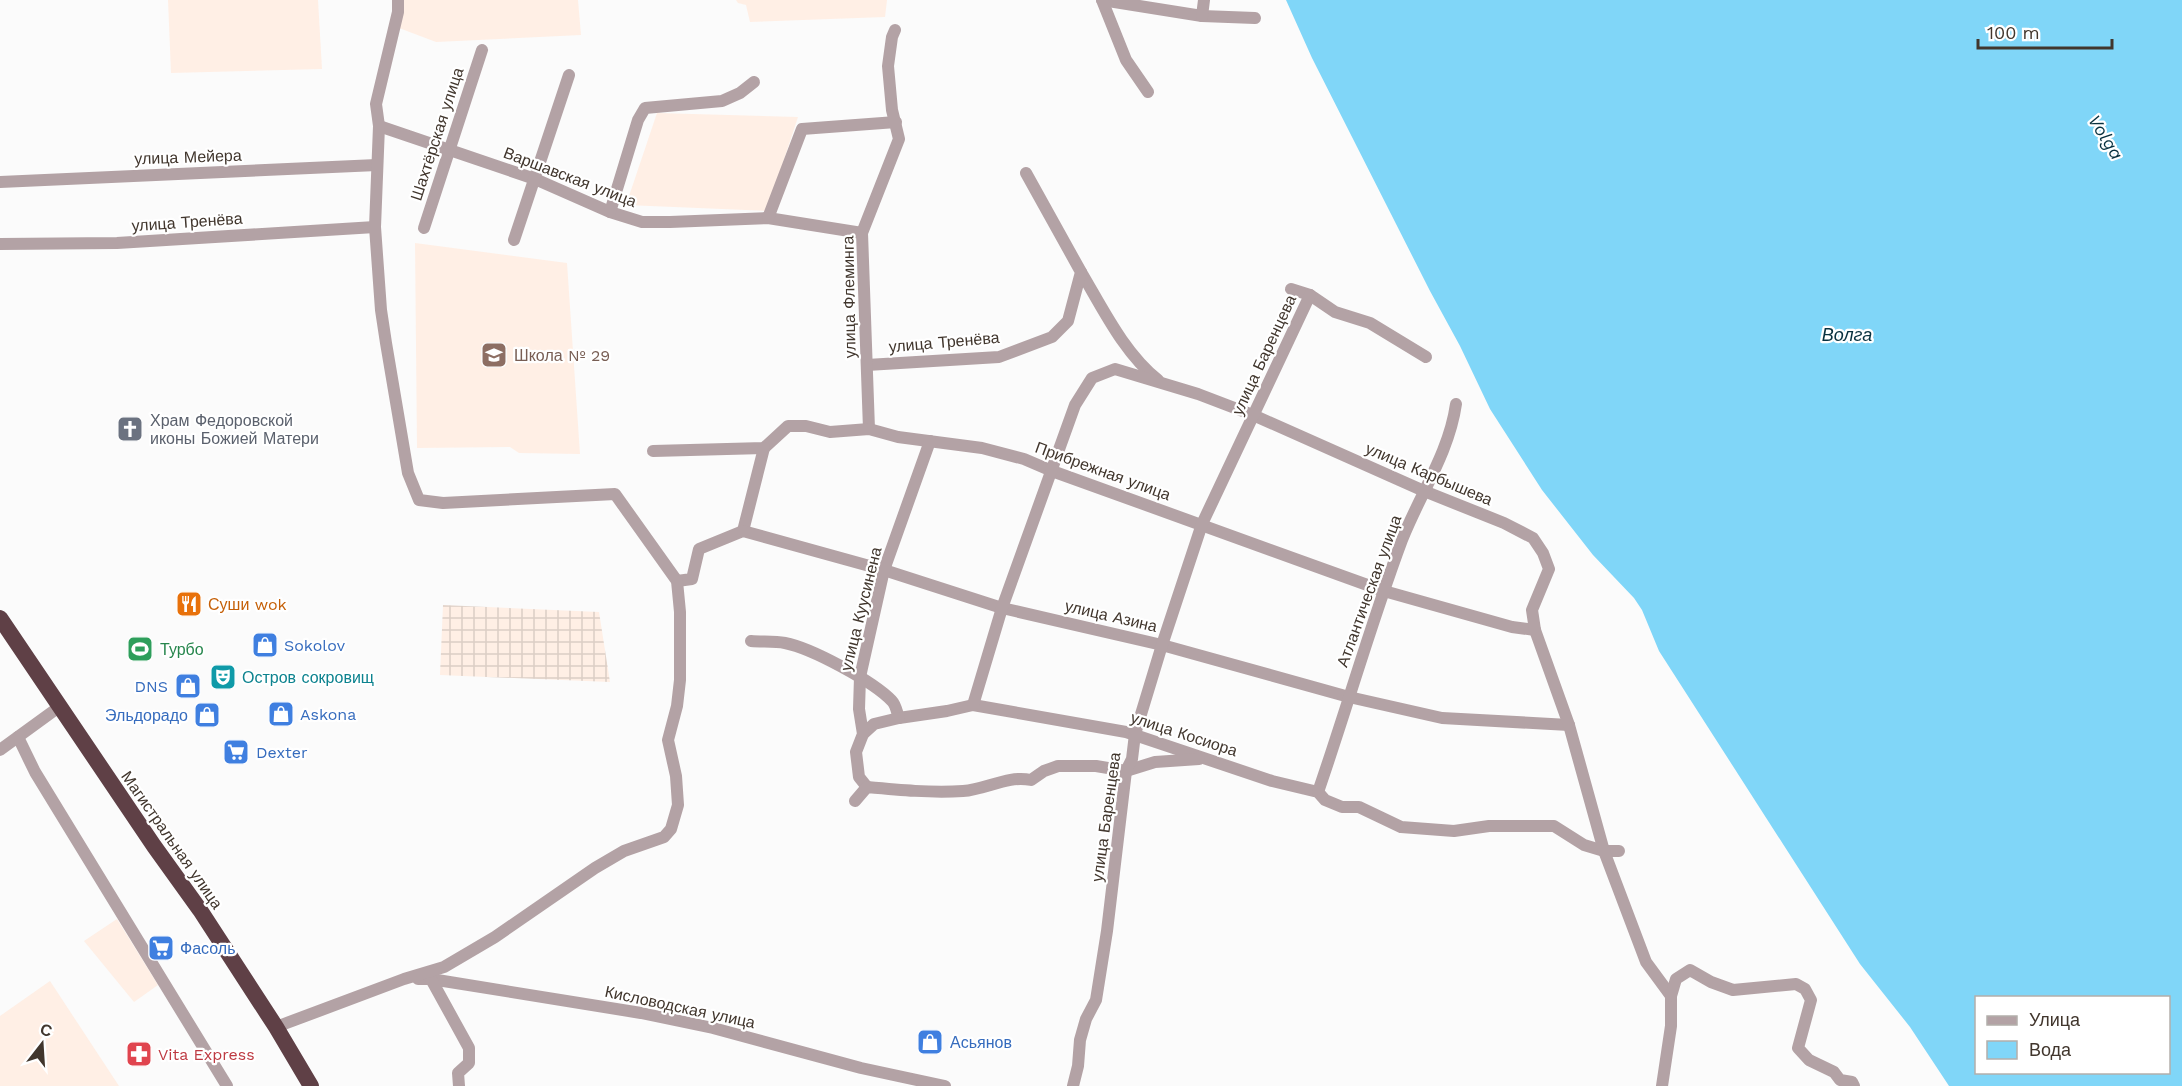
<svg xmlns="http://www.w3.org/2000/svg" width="2182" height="1086" font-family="'Work Sans',sans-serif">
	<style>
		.built { fill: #ffefe5 }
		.industrial { fill: url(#industrial-grid) }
		.water { fill: #80d6f8; fill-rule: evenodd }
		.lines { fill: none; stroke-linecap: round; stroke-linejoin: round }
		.minor { stroke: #b3a2a5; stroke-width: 12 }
		.highway { stroke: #5f4046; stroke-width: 16 }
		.labels { text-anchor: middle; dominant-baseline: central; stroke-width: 4.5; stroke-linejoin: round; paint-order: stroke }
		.street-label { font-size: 16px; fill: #41362d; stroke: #fff }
		.education-label { font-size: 16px; fill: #785e54; stroke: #fff; text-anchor: start }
		.worship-label { font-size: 16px; fill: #5b616d; stroke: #fff; text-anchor: start }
		.food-label { font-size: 16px; fill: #c56008; stroke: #fff; text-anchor: start }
		.shop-label { font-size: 16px; fill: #366cbe; stroke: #fff; text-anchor: start }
		.leisure-label { font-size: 16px; fill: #27864d; stroke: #fff; text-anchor: start }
		.culture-label { font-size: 16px; fill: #0d838f; stroke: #fff; text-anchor: start }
		.health-label { font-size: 16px; fill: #be3a42; stroke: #fff; text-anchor: start }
		.water-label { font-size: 18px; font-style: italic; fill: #08313f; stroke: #fff }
	</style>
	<defs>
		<pattern id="industrial-grid" width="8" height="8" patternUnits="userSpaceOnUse" patternTransform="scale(1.5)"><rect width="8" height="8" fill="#ffefe5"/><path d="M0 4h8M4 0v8" fill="none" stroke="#dccec5"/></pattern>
	</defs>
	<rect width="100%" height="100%" fill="#fbfbfb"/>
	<g class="built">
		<polygon points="168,0 318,0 322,69 171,73"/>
		<polygon points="397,0 578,0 581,35 436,42 399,28"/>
		<polygon points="736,0 887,0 885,17 750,22 746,5 738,3"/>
		<polygon points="657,113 798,117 767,211 626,205"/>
		<polygon points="415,243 567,263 580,454 519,453 510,447 417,448"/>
		<polygon points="117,919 158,985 134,1002 84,941"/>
		<polygon points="50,981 119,1086 0,1086 0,1016"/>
	</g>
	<polygon class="industrial" points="443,605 599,612 610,682 440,675"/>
	<path class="water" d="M1286 0H2182V1086H1949L1910 1027 1860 964 1659 651 1642 610 1634 598 1593 555 1542 490 1490 409 1460 346 1430 291 1312 58ZM1976 998H2168V1072H1976Z"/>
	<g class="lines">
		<g class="minor">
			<polyline points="1102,0 1202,16 1255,18"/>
			<polyline points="1102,0 1126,60 1148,92"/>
			<polyline points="1202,16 1204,0"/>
			<polyline points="379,126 535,179 610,212 642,222 670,222 768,218 862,233"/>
			<polyline points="0,182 377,165"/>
			<polyline points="610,212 638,120 645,108 722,101 740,93 754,82"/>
			<polyline points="768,218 802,129 896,122"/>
			<polyline points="424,228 482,50"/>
			<polyline points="514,240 569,75"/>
			<polyline points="0,244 117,243 375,227"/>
			<path d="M1081 272C1103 309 1124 353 1158 380"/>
			<polyline points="1291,289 1310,295 1335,312 1370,323 1426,357"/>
			<polyline points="867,365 999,357 1052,337 1068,321 1081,272 1026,173"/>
			<polyline points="869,429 862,233 899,139 892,110 888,66 892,37 895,30"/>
			<polyline points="653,451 764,448 788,426 806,426 830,432 869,429 898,437 982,448 1024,459 1052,471 1384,591 1512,627 1535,630"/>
			<polyline points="743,531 764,448"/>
			<polyline points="677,581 692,579 699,549 743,531 884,570 1002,608 1162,645 1349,697 1442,718 1569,725"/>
			<path d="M751 641C762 642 774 641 785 643 811 648 873 681 892 701 896 705 897 713 899 718L947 711 973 705 1126 732 1272 781 1318 792 1325 800 1342 807H1359L1401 827 1454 831 1489 826H1554L1584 845 1604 851H1619"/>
			<polyline points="973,705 1002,608 1075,405 1092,378 1115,369 1198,394 1253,415 1424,491 1504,523 1533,538 1543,553 1549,569 1532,610 1535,630 1569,725 1604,851 1646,962 1671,996 1671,1026 1662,1086"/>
			<polyline points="863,734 874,724 899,718"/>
			<polyline points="18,737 35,772 227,1086"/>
			<polyline points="0,750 59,707"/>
			<polyline points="867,787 859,777 856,752 863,734 859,709 860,677 884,570 930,441"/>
			<path d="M1318 792C1347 708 1371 623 1402 540 1420 494 1449 453 1456 404"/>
			<path d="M855 801 867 787C899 790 931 793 963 791 987 789 1008 775 1031 780L1044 771 1058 766H1096L1126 771 1155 762 1199 759"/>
			<polyline points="418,979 431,979 641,1013 713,1028 861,1068 945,1086"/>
			<polyline points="431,979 469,1048 469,1063 458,1073 459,1086"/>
			<polyline points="1671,996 1676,979 1690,970 1711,982 1733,990 1796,984 1805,989 1811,1000 1798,1048 1809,1060 1834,1072 1840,1080 1852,1082 1854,1086"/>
			<polyline points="276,1027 404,979 444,967 495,937 595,868 624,851 664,837 671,829 678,805 676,776 668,740 677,706 680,680 680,612 677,581 615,494 443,503 419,500 408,473 386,343 381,310 375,227 379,126 376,104 398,12 398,0"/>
			<polyline points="1073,1086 1078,1066 1080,1040 1086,1019 1096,1000 1107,931 1126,771 1132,759 1135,734 1162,645 1202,524 1310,295"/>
		</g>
		<polyline class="highway" points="0,618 154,846 200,910 276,1027 311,1086"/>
	</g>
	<defs>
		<g id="school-square" transform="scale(1.35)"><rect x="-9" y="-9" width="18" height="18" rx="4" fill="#8d6e63" stroke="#fff"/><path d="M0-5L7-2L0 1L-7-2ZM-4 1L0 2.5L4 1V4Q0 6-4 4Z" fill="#fff"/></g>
		<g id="church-square" transform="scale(1.35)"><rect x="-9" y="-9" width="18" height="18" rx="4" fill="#6b7280" stroke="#fff"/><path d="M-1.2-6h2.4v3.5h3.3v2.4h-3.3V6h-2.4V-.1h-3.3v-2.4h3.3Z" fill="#fff"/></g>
		<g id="restaurant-square" transform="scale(1.35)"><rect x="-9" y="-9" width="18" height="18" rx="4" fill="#e8710a" stroke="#fff"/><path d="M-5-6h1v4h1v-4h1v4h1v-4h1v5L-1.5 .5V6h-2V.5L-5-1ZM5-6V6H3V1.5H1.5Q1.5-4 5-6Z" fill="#fff"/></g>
		<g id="shop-square" transform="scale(1.35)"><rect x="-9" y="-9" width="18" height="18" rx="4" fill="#3f7fe0" stroke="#fff"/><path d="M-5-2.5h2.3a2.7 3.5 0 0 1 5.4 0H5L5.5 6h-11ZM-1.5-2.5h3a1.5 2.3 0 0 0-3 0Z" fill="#fff"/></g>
		<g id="stadium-square" transform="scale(1.35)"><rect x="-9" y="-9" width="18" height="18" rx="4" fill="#2e9e5b" stroke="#fff"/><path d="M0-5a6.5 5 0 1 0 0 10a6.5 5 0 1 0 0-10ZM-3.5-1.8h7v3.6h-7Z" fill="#fff"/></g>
		<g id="theatre-square" transform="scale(1.35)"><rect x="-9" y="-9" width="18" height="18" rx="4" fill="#0f9aa8" stroke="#fff"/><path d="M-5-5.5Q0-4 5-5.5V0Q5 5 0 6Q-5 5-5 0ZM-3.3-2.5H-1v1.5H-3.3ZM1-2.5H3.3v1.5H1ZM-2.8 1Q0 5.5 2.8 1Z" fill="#fff"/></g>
		<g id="supermarket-square" transform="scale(1.35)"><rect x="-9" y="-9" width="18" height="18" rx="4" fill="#3f7fe0" stroke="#fff"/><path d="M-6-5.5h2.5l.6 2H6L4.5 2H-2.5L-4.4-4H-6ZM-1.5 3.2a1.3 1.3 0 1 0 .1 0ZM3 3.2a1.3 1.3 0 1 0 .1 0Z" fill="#fff"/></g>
		<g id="pharmacy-square" transform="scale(1.35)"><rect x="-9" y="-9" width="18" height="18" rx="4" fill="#e0444e" stroke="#fff"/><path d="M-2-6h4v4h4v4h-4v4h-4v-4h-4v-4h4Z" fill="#fff"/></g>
	</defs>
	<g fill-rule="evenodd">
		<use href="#school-square" x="494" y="355"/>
		<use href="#church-square" x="130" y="429"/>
		<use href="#restaurant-square" x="189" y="604"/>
		<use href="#shop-square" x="265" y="645"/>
		<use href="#stadium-square" x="140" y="649"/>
		<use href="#theatre-square" x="223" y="677"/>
		<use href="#shop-square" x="188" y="686"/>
		<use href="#shop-square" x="281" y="714"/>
		<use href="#shop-square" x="207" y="715"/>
		<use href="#supermarket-square" x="236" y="752"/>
		<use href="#supermarket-square" x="161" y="948"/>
		<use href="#shop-square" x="930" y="1042"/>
		<use href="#pharmacy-square" x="139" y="1054"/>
	</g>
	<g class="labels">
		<g class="street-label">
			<text transform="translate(437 134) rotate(-72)">Шахтёрская улица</text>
			<text transform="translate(188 157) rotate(-2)">улица Мейера</text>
			<text transform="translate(570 177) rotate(21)">Варшавская улица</text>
			<text transform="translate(187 222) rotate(-4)">улица Тренёва</text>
			<text transform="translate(849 297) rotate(-91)">улица Флеминга</text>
			<text transform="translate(944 342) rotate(-5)">улица Тренёва</text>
			<text transform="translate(1264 355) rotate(-65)">улица Баренцева</text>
			<text transform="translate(1103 471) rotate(20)">Прибрежная улица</text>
			<text transform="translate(1429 474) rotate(23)">улица Карбышева</text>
			<text transform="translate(1369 591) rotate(-70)">Атлантическая улица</text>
			<text transform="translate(861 609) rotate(-76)">улица Куусинена</text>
			<text transform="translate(1111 616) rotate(13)">улица Азина</text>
			<text transform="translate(1184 734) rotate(18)">улица Косиора</text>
			<text transform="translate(1106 817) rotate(-82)">улица Баренцева</text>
			<text transform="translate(172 840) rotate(55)">Магистральная улица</text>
			<text transform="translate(680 1007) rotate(12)">Кисловодская улица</text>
		</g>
		<g class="education-label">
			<text x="514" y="355">Школа № 29</text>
		</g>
		<g class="worship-label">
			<text x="150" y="420">Храм Федоровской<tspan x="150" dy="18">иконы Божией Матери</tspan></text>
		</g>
		<g class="food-label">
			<text x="208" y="604">Суши wok</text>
		</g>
		<g class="shop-label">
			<text x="284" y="645">Sokolov</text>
			<text x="168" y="686" text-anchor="end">DNS</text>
			<text x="300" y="714">Askona</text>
			<text x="188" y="715" text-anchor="end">Эльдорадо</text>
			<text x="256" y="752">Dexter</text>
			<text x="180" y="948">Фасоль</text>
			<text x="950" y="1042">Асьянов</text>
		</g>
		<g class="leisure-label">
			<text x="160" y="649">Турбо</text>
		</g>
		<g class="culture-label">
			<text x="242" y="677">Остров сокровищ</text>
		</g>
		<g class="health-label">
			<text x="158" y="1054">Vita Express</text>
		</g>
		<g class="water-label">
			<text transform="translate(2106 137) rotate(58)">Volga</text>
			<text x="1847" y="334">Волга</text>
		</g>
	</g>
	<rect x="1975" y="996" width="195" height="78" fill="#ffffff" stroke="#b3afab" stroke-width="1.5"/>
	<rect x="1987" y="1016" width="30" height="9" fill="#b3a2a5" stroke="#b3afab" stroke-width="1.5"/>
	<text x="2029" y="1026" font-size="18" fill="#41362d">Улица</text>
	<rect x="1987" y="1041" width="30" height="18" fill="#80d6f8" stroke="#b3afab" stroke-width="1.5"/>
	<text x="2029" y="1056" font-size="18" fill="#41362d">Вода</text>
	<g transform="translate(42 1044) rotate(17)" stroke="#ffffff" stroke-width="4.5" paint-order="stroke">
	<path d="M0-4.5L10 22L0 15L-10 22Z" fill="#41362d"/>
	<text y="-9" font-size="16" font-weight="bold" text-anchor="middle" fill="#41362d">С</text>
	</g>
	<path d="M1978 39v9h134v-9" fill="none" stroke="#41362d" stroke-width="3"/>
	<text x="1987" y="39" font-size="18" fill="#41362d" stroke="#ffffff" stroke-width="4.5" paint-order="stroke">100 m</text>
</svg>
